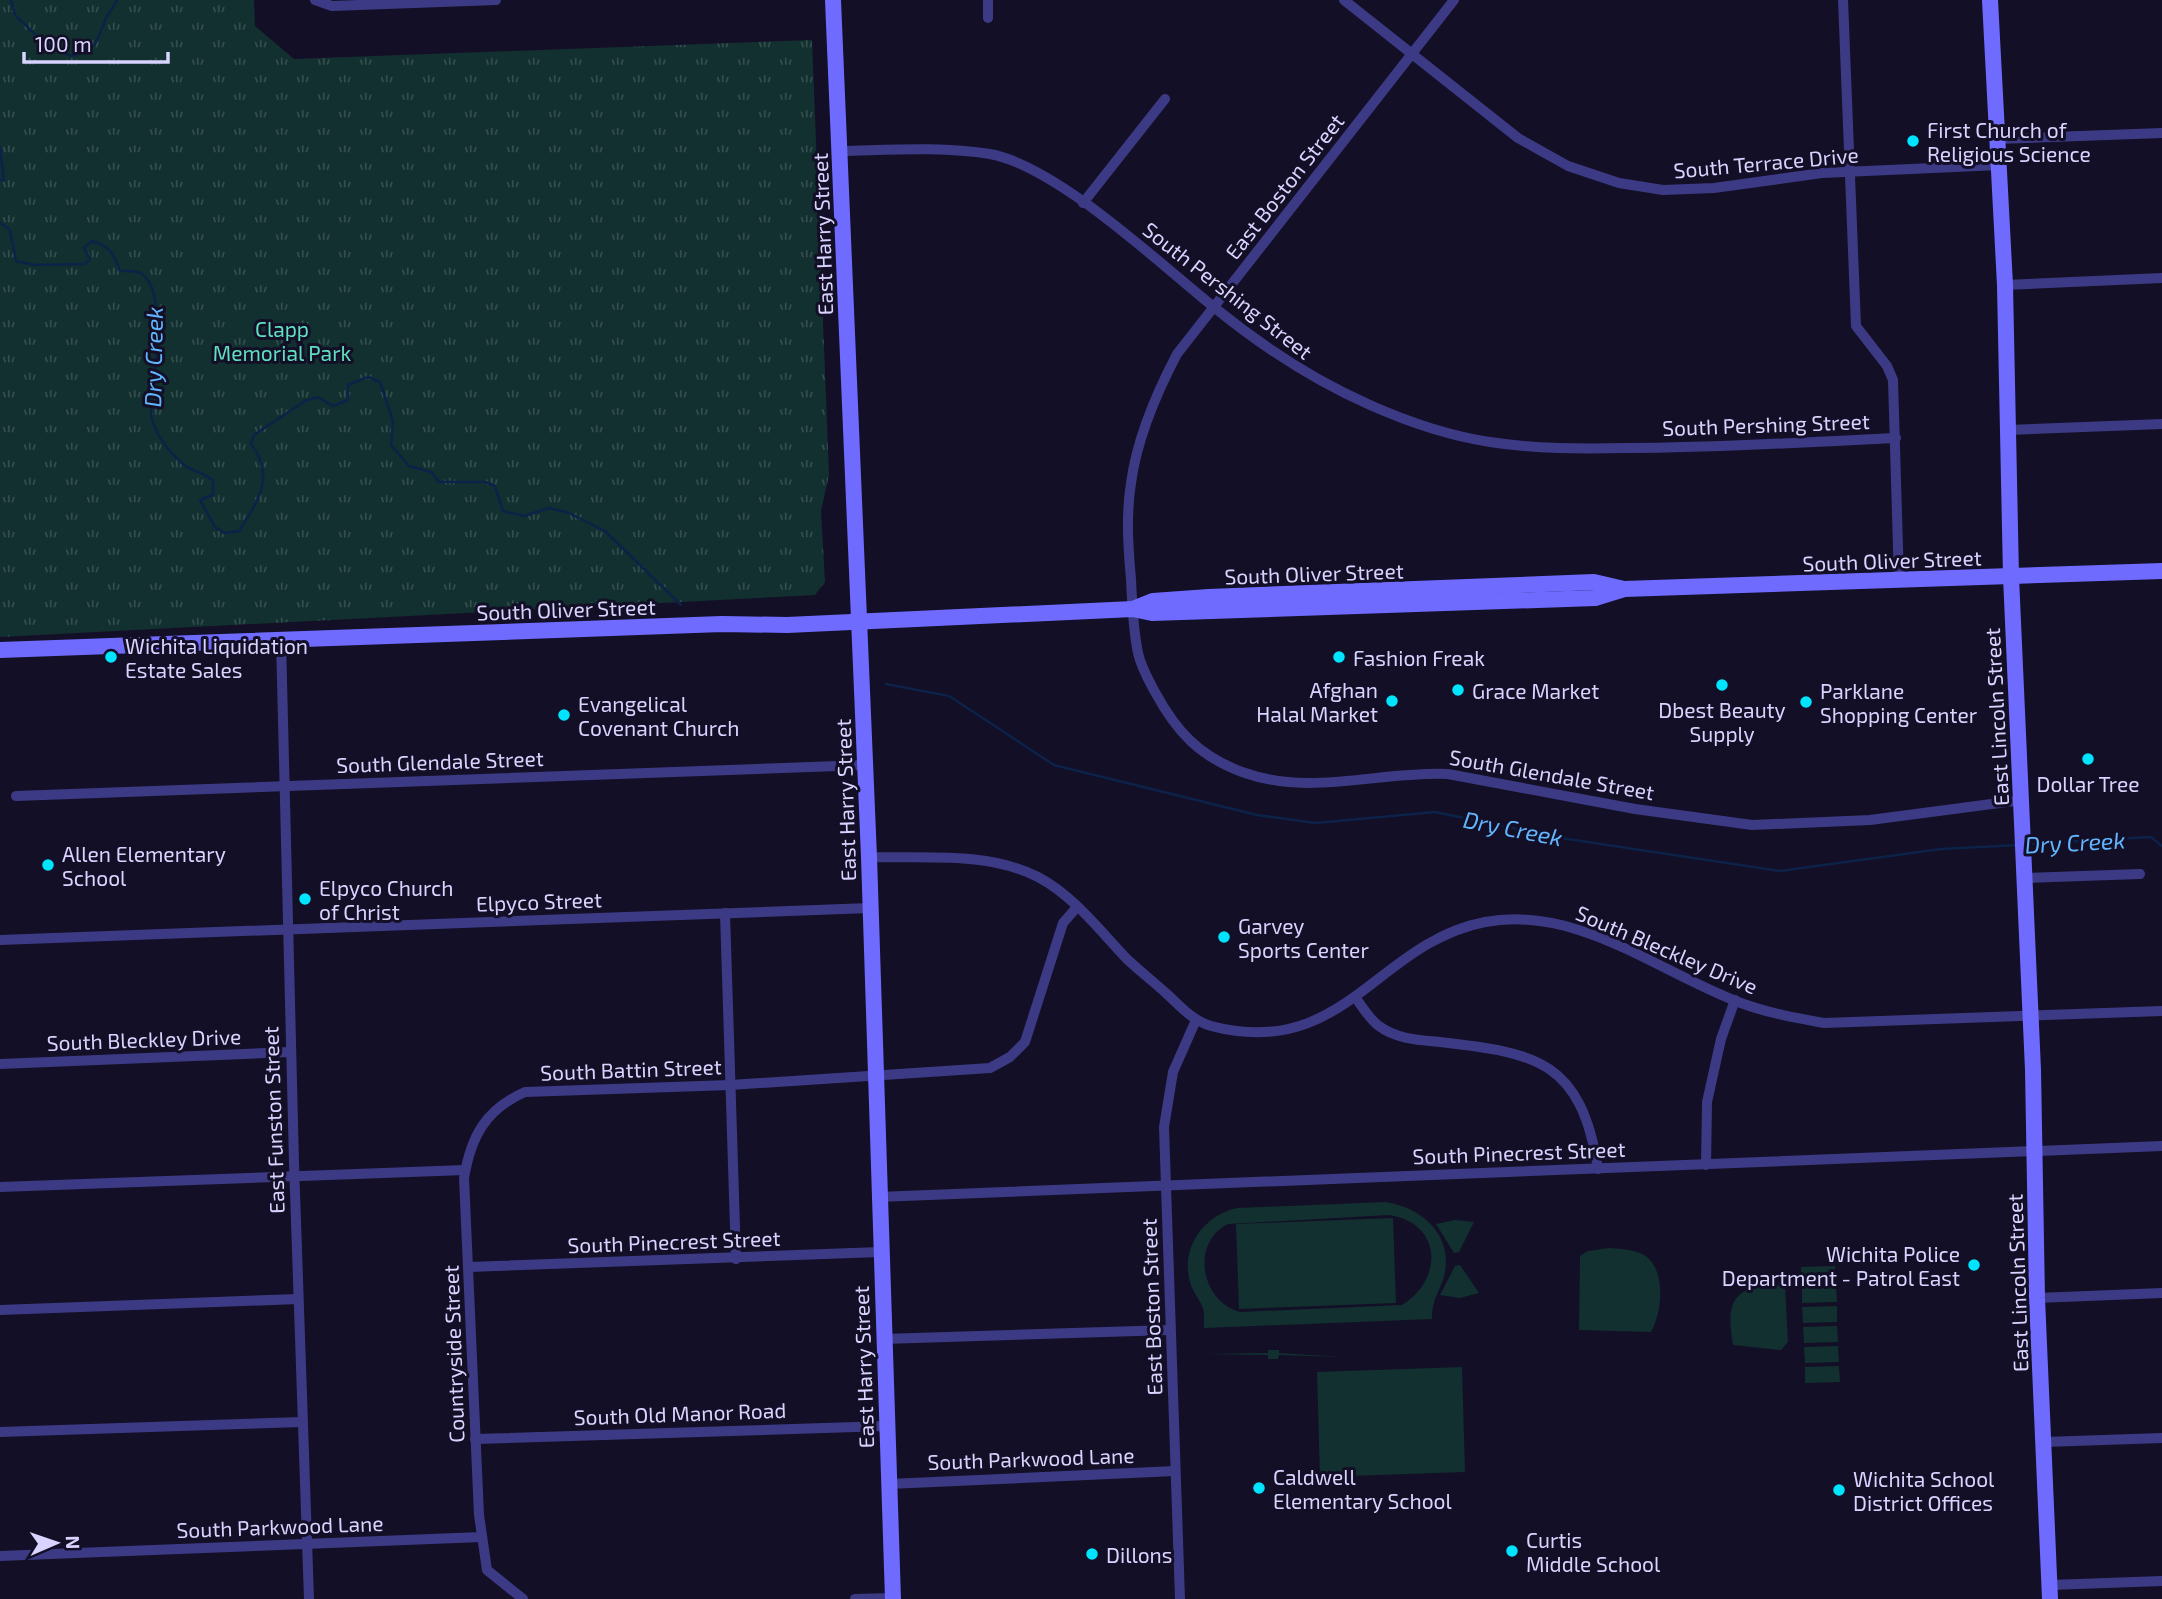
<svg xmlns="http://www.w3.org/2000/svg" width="2162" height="1599" font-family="'Exo 2',sans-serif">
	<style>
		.park { fill: url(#park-tufts) }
		.pitch { fill: #12302f; fill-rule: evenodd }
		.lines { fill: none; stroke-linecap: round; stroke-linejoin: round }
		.stream { stroke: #0c2248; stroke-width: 2.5 }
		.street { stroke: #3d3a85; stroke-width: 10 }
		.secondary { stroke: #6f6bff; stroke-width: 16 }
		.poi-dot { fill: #00e5ff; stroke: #130f26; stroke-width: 2.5 }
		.labels { text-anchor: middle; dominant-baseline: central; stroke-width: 6; stroke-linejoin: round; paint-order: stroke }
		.poi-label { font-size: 21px; fill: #d9d4ff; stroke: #130f26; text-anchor: start }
		.street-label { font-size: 21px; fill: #d9d4ff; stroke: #130f26 }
		.park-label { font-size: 21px; fill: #5fe0c0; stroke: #130f26 }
		.water-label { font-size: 23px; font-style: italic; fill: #62b6ff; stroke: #130f26 }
	</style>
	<defs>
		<pattern id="park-tufts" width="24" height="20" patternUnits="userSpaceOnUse" patternTransform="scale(1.75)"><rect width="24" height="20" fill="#12302f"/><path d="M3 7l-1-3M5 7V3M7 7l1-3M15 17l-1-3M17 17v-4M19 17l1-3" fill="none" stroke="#344d4e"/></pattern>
	</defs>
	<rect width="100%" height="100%" fill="#130f26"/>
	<polygon class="park" points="0,0 254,0 255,26 294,59 812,40 829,475 821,511 825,582 815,595 0,637"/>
	<g class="pitch">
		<path d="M1385 1202C1420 1207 1452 1233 1445 1272 1441 1291 1432 1297 1432 1319L1204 1328C1204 1322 1205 1311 1202 1306 1199 1298 1192 1291 1190 1282 1180 1248 1204 1215 1237 1208ZM1389 1215C1442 1223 1444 1279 1402 1305L1240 1312C1200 1301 1191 1242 1228 1224Z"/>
		<polygon points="1393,1218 1396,1303 1239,1309 1236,1224"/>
		<polygon points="1455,1220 1474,1222 1459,1252 1454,1253 1436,1224"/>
		<path d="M1609 1248C1621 1249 1636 1249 1647 1257 1666 1273 1662 1312 1651 1332L1579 1330 1580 1256 1588 1251Z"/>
		<polygon points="1460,1265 1479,1293 1460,1298 1440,1295 1455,1266"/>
		<polygon points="1835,1266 1836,1282 1802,1283 1801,1267"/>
		<path d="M1770 1284 1785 1286 1788 1342 1781 1350 1733 1345C1727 1309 1728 1289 1770 1284Z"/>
		<polygon points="1836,1286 1837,1302 1802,1303 1802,1287"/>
		<polygon points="1837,1306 1837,1322 1803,1323 1802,1307"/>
		<polygon points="1837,1326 1838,1342 1804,1343 1803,1327"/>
		<polygon points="1838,1346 1839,1362 1805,1363 1804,1347"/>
		<polygon points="1268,1350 1279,1350 1279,1353 1343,1357 1279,1355 1278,1359 1268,1359 1268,1355 1203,1354 1268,1353"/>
		<polygon points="1839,1366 1840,1382 1805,1383 1805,1367"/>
		<polygon points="1462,1367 1465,1472 1320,1477 1317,1372"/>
	</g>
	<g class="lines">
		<g class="stream">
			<path d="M11 0 15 15 44 43 71 56C97 50 96 43 105 21 108 13 114 7 117 0"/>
			<polyline points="0,147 4,180 0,180"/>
			<path d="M0 223 10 230 16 261 35 265 85 264 90 259 84 248 92 241C110 246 114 254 120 271 127 271 137 270 142 274 169 292 153 385 151 415 155 434 169 452 184 465 194 472 204 472 213 481V495L200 500 215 527 224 533 239 531C258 501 276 477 251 444L254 435 305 401 318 397 333 406 348 400V385L368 377 380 382 393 421 391 445 409 466 431 472 439 482H486L495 486 503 511 524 516 549 508 569 513 605 531 681 605"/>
			<polyline points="886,684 949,696 1054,765 1257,815 1316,823 1435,812 1561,838 1780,871 1941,849 2019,845"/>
			<polyline points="2029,844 2151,837 2162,846"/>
		</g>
		<g class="street">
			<polyline points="315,0 332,6 496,0"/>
			<polyline points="988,0 988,18"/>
			<polyline points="1344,0 1518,138 1568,166 1619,183 1663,190 1714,188 1822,173 1999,165"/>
			<path d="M1454 0 1177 354C1156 394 1137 438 1131 483 1126 515 1128 547 1131 579 1132 603 1133 629 1138 653 1141 667 1148 679 1155 692 1176 731 1199 756 1242 772 1311 797 1378 771 1448 774L1635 809 1752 825 1870 820 2022 800"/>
			<polyline points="1843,0 1856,326 1887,366 1893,380 1899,581"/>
			<polyline points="1997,139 2162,133"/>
			<path d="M841 151C889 150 941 146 990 154 1057 166 1160 264 1215 308 1263 347 1313 380 1370 405 1406 421 1450 436 1490 442 1535 449 1581 449 1627 448 1717 448 1807 442 1896 438"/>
			<polyline points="1083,203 1165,99"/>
			<polyline points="2005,285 2162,278"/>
			<polyline points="2008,430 2162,424"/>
			<polyline points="281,640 294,1163 309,1599"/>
			<polyline points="16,796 865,765"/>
			<path d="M869 857C924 859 987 851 1038 877 1074 896 1100 931 1128 960 1141 972 1155 983 1168 995 1181 1007 1193 1021 1211 1026 1344 1061 1376 943 1485 922 1578 905 1658 972 1741 1003 1768 1013 1796 1018 1824 1023L2162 1011"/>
			<polyline points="2025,878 2140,874"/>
			<polyline points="725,913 736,1259"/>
			<polyline points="0,940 870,908"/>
			<path d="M1355 997C1362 1006 1370 1020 1379 1026 1396 1039 1419 1040 1440 1042 1538 1053 1581 1061 1598 1169"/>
			<polyline points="0,1064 290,1052"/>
			<polyline points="1706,1165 1707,1102 1721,1039 1735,1000"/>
			<polyline points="0,1187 465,1170"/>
			<polyline points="878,1197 2162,1146"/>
			<polyline points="469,1267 880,1252"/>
			<polyline points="2037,1298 2162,1293"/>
			<polyline points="0,1310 298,1299"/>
			<polyline points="883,1339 1170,1330"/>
			<polyline points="0,1432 303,1422"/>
			<polyline points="475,1439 887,1426"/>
			<polyline points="2044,1442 2162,1438"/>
			<polyline points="889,1484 1175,1471"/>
			<polyline points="0,1556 482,1537"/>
			<polyline points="2050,1585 2162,1581"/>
			<path d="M523 1599 487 1570 479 1515 464 1178C471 1136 486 1109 525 1092L730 1085 990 1068 1010 1057 1025 1042 1063 923 1077 907"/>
			<polyline points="855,1599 893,1598"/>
			<polyline points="1180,1599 1164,1127 1173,1072 1196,1020"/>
		</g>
		<g class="secondary">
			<polyline points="833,0 869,857 893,1599"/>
			<polyline points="1990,0 2005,285 2011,577 2033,1070 2037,1298 2050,1599"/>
			<polyline points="1133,609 1153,601 1209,597 1594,582 1624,589 2162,571"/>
			<polyline points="0,650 722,624 787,625 1133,609 1152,613 1595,598 1624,589"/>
		</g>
	</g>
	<g class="poi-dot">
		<circle cx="1913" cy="141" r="7"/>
		<circle cx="111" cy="657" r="7"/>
		<circle cx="1339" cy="657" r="7"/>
		<circle cx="1722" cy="685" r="7"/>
		<circle cx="1458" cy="690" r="7"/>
		<circle cx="1392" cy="701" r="7"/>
		<circle cx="1806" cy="702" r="7"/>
		<circle cx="564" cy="715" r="7"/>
		<circle cx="2088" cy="759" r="7"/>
		<circle cx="48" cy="865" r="7"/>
		<circle cx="305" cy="899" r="7"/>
		<circle cx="1224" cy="937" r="7"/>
		<circle cx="1974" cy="1265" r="7"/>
		<circle cx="1259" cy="1488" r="7"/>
		<circle cx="1839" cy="1490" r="7"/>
		<circle cx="1512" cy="1551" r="7"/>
		<circle cx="1092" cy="1554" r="7"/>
	</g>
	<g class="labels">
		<g class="poi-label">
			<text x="1927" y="129">First Church of<tspan x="1927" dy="24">Religious Science</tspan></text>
			<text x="125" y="645">Wichita Liquidation<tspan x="125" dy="24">Estate Sales</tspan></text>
			<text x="1353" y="657">Fashion Freak</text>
			<text x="1378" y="689" text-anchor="end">Afghan<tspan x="1378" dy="24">Halal Market</tspan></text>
			<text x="1472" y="690">Grace Market</text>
			<text x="1820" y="690">Parklane<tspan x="1820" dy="24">Shopping Center</tspan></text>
			<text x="578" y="703">Evangelical<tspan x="578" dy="24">Covenant Church</tspan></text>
			<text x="1722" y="709" text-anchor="middle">Dbest Beauty<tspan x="1722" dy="24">Supply</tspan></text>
			<text x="2088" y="783" text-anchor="middle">Dollar Tree</text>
			<text x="62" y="853">Allen Elementary<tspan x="62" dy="24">School</tspan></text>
			<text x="319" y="887">Elpyco Church<tspan x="319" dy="24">of Christ</tspan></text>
			<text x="1238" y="925">Garvey<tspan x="1238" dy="24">Sports Center</tspan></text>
			<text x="1960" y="1253" text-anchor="end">Wichita Police<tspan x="1960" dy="24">Department - Patrol East</tspan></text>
			<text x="1273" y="1476">Caldwell<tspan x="1273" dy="24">Elementary School</tspan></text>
			<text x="1853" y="1478">Wichita School<tspan x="1853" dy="24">District Offices</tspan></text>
			<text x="1526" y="1539">Curtis<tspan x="1526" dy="24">Middle School</tspan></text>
			<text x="1106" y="1554">Dillons</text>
		</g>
		<g class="street-label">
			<text transform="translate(1766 162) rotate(-5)">South Terrace Drive</text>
			<text transform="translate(1284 186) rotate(-52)">East Boston Street</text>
			<text transform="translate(822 234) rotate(-92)">East Harry Street</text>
			<text transform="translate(1228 290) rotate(38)">South Pershing Street</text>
			<text transform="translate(1766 424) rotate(-2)">South Pershing Street</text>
			<text transform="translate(1892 560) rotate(-2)">South Oliver Street</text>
			<text transform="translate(1314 573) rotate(-2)">South Oliver Street</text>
			<text transform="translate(566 609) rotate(-2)">South Oliver Street</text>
			<text transform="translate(1996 717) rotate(-93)">East Lincoln Street</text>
			<text transform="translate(440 761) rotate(-2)">South Glendale Street</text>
			<text transform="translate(1552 774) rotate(10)">South Glendale Street</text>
			<text transform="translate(845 800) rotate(-92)">East Harry Street</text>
			<text transform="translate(539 901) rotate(-2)">Elpyco Street</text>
			<text transform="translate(1667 949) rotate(23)">South Bleckley Drive</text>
			<text transform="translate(144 1039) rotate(-2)">South Bleckley Drive</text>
			<text transform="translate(631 1069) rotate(-2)">South Battin Street</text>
			<text transform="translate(273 1120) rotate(-92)">East Funston Street</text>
			<text transform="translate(1519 1152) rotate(-2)">South Pinecrest Street</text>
			<text transform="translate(674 1241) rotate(-2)">South Pinecrest Street</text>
			<text transform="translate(2017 1283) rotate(-92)">East Lincoln Street</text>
			<text transform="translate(1151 1307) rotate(-92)">East Boston Street</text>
			<text transform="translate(453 1354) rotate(-92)">Countryside Street</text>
			<text transform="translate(863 1367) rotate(-92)">East Harry Street</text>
			<text transform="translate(680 1413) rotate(-2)">South Old Manor Road</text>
			<text transform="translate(1031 1458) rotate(-2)">South Parkwood Lane</text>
			<text transform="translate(280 1526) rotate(-2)">South Parkwood Lane</text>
		</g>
		<g class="park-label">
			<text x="282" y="328">Clapp<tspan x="282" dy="24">Memorial Park</tspan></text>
		</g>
		<g class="water-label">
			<text transform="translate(153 357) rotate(-89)">Dry Creek</text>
			<text transform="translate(1513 828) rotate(11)">Dry Creek</text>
			<text transform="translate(2075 842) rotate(-3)">Dry Creek</text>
		</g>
	</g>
	<g transform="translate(56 1543) rotate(88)" stroke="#130f26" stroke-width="5" paint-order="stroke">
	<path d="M0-5L12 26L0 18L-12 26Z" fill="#d9d4ff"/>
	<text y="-10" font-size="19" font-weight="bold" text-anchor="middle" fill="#d9d4ff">N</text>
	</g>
	<path d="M24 52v10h144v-10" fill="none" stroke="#d9d4ff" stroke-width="3.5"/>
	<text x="35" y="52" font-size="21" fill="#d9d4ff" stroke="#130f26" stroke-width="5" paint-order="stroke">100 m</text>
</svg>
